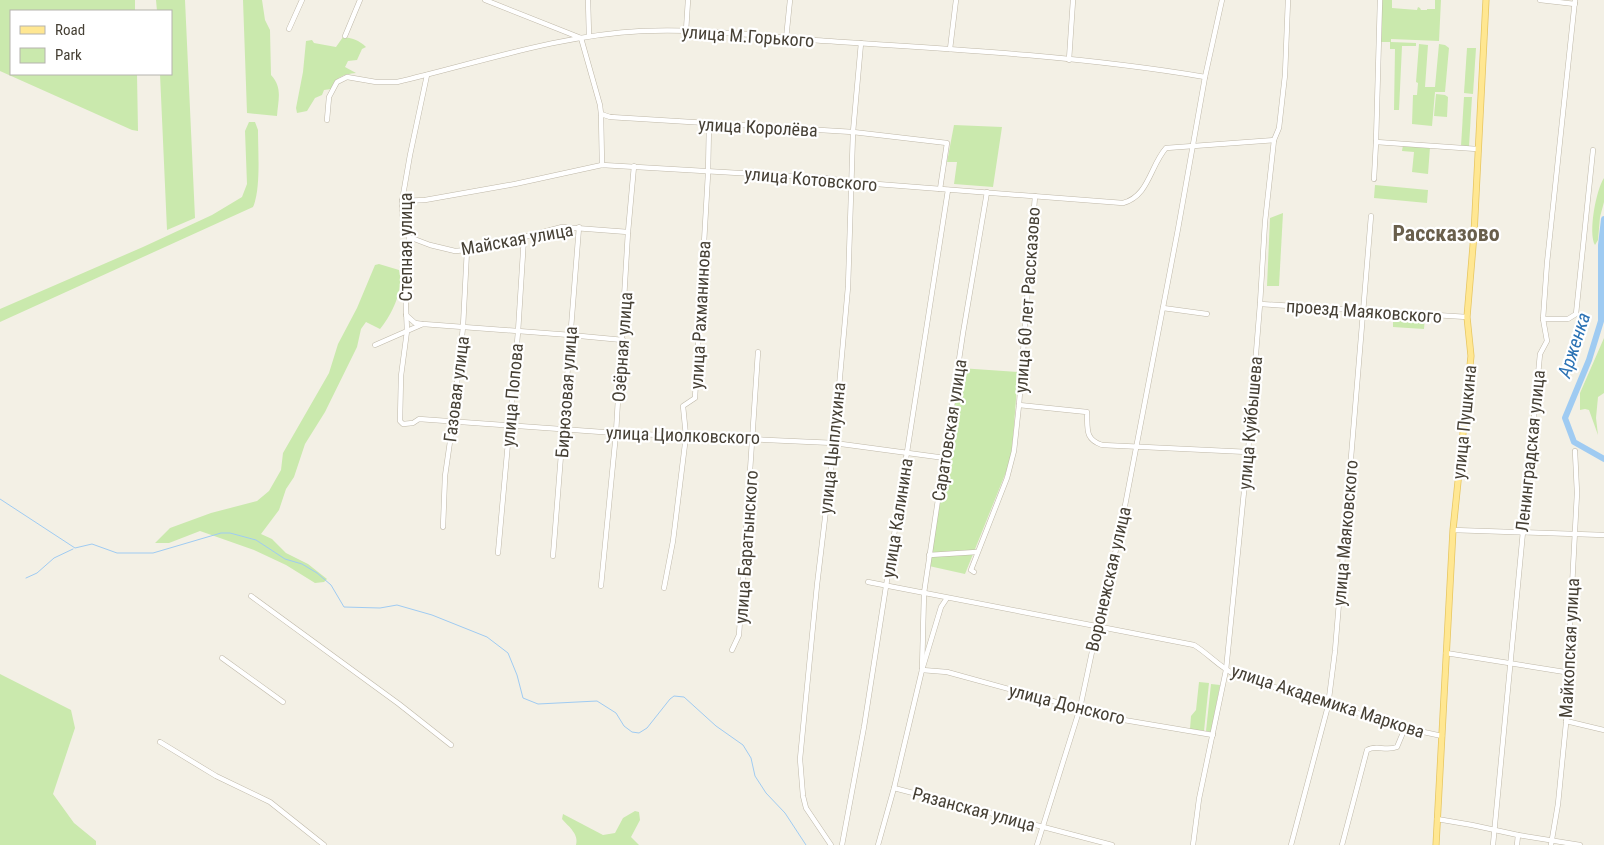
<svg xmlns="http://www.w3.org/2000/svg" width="1604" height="845" font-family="'Roboto Condensed',sans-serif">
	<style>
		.green { fill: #cae9ad }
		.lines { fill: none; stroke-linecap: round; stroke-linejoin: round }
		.stream { stroke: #9fcbf2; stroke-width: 1 }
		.river { stroke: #9fcbf2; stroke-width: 6 }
		.minor-casing { stroke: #bfb8a8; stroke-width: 5.5 }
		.major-casing { stroke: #e7c660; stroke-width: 7 }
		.minor { stroke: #fff; stroke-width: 4.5 }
		.major { stroke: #ffe792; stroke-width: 5.5 }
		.labels { text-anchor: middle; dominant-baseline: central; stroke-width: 4.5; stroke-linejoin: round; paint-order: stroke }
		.street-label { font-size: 18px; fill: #464035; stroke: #fff }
		.water-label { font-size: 19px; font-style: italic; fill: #2b72b4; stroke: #fff }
		.district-label { font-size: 22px; font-weight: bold; fill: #695f4c; stroke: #fff }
	</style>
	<rect width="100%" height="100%" fill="#f3f0e5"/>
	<g class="green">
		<polygon points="0,0 135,0 135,11 11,11 11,74 137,74 138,131 132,130 0,71"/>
		<polygon points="156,0 185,0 195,218 167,230 160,74 171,74 171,11 157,11"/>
		<path d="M243 0H262L265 20 270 30 271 75C283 88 278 100 277 116L247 113Z"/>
		<polygon points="1382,0 1392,0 1392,8 1417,10 1418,7 1420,8 1421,10 1427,10 1427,9 1435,9 1435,0 1441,0 1439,41 1391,39 1391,42 1416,43 1416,46 1402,46 1399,110 1394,110 1395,49 1390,49 1390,42 1380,42"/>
		<path d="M343 37C352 38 359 40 366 47L362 49 357 60 348 61 345 67 356 73C344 74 335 77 331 89L324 90 322 95 315 98 307 111 297 113 296 108 303 72 306 41 312 40 314 43 336 47Z"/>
		<polygon points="1419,44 1428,45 1425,87 1435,87 1439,44 1445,45 1449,48 1445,92 1435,92 1432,126 1412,124 1413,95 1417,95 1418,83 1416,82"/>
		<polygon points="1467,48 1476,48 1473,94 1464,93"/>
		<polygon points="1436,94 1445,95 1448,97 1447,117 1434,116"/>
		<polygon points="1464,97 1472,97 1469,146 1461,146"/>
		<path d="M249 122H255L258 130C258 150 261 190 253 207L0 322V309L143 247 212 215 242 197 247 184 245 131Z"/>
		<polygon points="954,125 1002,127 993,187 954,184 957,162 947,162"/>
		<polygon points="1403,145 1430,147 1428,174 1412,172 1414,152 1402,151"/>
		<path d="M1604 178V202L1600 217 1598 240 1595 245C1588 233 1596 190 1604 178Z"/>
		<polygon points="1375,185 1428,190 1427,203 1374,198"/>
		<polygon points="1283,213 1279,286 1267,286 1270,218"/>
		<path d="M379 264 399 270C405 287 392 315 380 329L366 322 361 329 357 347 325 412 305 444 294 477 286 489 279 510 261 534 272 539 286 553 308 564 327 579 324 582 315 583 286 565 254 550 200 531 169 543H155L170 528 211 513 257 501 269 491 281 470 283 453 329 373 338 344 357 308 375 265Z"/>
		<polygon points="1393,315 1425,317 1424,329 1393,327"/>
		<polygon points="1604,338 1604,393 1598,397 1596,418 1598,435 1589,410 1585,409 1580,410 1580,393"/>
		<polygon points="960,368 1018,372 1013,439 1011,456 1006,472 965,574 929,566"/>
		<polygon points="0,674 71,710 75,728 53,794 74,823 96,841 96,845 0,845"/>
		<polygon points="1199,682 1209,683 1204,731 1190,729 1191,716 1196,710"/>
		<polygon points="1211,684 1220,685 1211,732 1206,731"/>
		<path d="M635 811 639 812 640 820 631 837 639 845H576C579 834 569 827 562 819L563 814 603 835 615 833 623 818Z"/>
	</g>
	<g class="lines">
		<g class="stream">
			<polyline points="0,499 75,548 92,544 117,553 153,553 221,533 230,533 256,540 285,559 302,564 317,573 331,585 344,607 380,608 397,605 432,615 487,637 508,653 517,675 523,698 538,704 597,701 616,713 624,726 632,732 639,733 647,728 670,699 674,696 684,697 716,726 743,745 751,758 755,776 766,793 785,813 806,845"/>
			<polyline points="26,578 37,573 54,558 73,549"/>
		</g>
		<polyline class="river" points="1604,219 1601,245 1601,321 1589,360 1565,418 1574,442 1604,459"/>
		<g class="minor-casing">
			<g id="minor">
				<polyline points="485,0 581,38 600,105 601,114 610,117 853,132 947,143 940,189"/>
				<polyline points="588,0 589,36"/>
				<polyline points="1540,0 1575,4"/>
				<polyline points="289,29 302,0"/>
				<polyline points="686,31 688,0"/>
				<polyline points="345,36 360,0"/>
				<polyline points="786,39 790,0"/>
				<polyline points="950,49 956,0"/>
				<polyline points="1069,60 1073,0"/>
				<polyline points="427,75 410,155 402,201 403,226 409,237 405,285 407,331 401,376 400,421 403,424 413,423 419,419 616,433 834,443 945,458"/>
				<polyline points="601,114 602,165"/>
				<path d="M327 120 329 97 337 82 347 77 376 82H397C478 63 559 35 642 31 703 28 764 37 826 41 952 49 1080 56 1205 77"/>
				<polyline points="1376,142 1380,0"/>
				<polyline points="1374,179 1376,142 1477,149"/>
				<path d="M402 201 425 200 515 184 602 165 826 178 851 182 1123 203C1149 196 1150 166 1166 148L1274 140"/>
				<polyline points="409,237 430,245 455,251 467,250 524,237 562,227 628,232"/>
				<polyline points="1260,304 1467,317"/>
				<polyline points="1163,308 1207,314"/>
				<polyline points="406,315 415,323 422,324"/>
				<polyline points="1543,319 1568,319 1576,314 1593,150"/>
				<polyline points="375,345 423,324 570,335 623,340"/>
				<path d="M1019 405 1087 412C1088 428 1084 439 1102 445L1248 452"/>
				<polyline points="443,527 445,476 453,421 463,327 467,250"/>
				<polyline points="1453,530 1604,535"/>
				<polyline points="498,553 518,332 524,237"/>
				<polyline points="929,555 977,552"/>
				<polyline points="553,556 579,227"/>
				<polyline points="974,572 971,570 1007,478 1014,451 1019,405 1035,196"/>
				<path d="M868 582 1194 645C1209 654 1220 668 1236 675L1405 728 1442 736"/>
				<polyline points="601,586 616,433 628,232 634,166"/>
				<polyline points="664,588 673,541 686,436 683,406 695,398 708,174 709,124"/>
				<polyline points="251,596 399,704 451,745"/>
				<polyline points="732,650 739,635 758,352"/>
				<polyline points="1446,653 1571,673"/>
				<polyline points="222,658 283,702"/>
				<polyline points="922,670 924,593 963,333 987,192"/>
				<polyline points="922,670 947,672 1118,719 1213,735"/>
				<polyline points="1566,721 1604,730"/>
				<polyline points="160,742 216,776 270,802 324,845"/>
				<polyline points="894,788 1112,845"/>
				<polyline points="1437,819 1472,825 1518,835 1580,845"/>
				<polyline points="831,845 806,808 803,796 800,759 817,585 834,443 848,287 853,132 861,43"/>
				<polyline points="842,845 864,727 948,190"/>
				<polyline points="878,845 894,788 922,670 941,607 947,598"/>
				<polyline points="1037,845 1080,708 1096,633 1119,537 1178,229 1205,77 1222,0"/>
				<polyline points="1193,845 1199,799 1226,670 1248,452 1260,304 1265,222 1274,140 1279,128 1285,75 1288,0"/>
				<polyline points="1291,845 1328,706 1335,651 1371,216"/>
				<path d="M1342 845 1367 750C1377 744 1385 752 1397 747L1405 728"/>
				<polyline points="1493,845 1540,354 1547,341 1543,319 1547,263 1575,0"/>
				<polyline points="1517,845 1518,835"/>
				<polyline points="1551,845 1558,804 1571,673 1568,662 1577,493 1575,451"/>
			</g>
		</g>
		<g class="major-casing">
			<polyline id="major" points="1436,845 1453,530 1471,356 1467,317 1474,234 1486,0"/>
		</g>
		<use href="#minor" class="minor"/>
		<use href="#major" class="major"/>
	</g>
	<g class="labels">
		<g class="street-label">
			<text transform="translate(748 36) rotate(4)">улица М.Горького</text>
			<text transform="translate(758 127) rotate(3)">улица Королёва</text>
			<text transform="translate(811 179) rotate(5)">улица Котовского</text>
			<text transform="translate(517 239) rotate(-10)">Майская улица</text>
			<text transform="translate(405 247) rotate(-90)">Степная улица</text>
			<text transform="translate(1027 300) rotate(-86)">улица 60 лет Рассказово</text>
			<text transform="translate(1364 311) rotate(4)">проезд Маяковского</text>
			<text transform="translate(700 315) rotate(-87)">улица Рахманинова</text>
			<text transform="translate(622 347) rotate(-86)">Озёрная улица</text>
			<text transform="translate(456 389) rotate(-83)">Газовая улица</text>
			<text transform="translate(566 392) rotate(-86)">Бирюзовая улица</text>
			<text transform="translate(512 395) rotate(-85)">улица Попова</text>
			<text transform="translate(1464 422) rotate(-84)">улица Пушкина</text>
			<text transform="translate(1250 423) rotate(-85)">улица Куйбышева</text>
			<text transform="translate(949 430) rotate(-81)">Саратовская улица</text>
			<text transform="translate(683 435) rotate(2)">улица Циолковского</text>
			<text transform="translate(832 448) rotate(-84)">улица Цыплухина</text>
			<text transform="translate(1530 451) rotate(-84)">Ленинградская улица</text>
			<text transform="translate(897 518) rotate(-81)">улица Калинина</text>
			<text transform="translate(1345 533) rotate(-85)">улица Маяковского</text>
			<text transform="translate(746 547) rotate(-86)">улица Баратынского</text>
			<text transform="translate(1108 579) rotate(-77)">Воронежская улица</text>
			<text transform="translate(1569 648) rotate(-87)">Майкопская улица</text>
			<text transform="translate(1328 701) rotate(18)">улица Академика Маркова</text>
			<text transform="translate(1067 704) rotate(14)">улица Донского</text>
			<text transform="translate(974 809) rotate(15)">Рязанская улица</text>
		</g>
		<g class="water-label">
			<text transform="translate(1574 345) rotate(-72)">Арженка</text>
		</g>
		<g class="district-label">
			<text x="1446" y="233">Рассказово</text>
		</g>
	</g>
	<rect x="10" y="10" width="162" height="65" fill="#ffffff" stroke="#b5b3ae"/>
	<rect x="20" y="26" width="25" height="8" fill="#ffe792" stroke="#b5b3ae"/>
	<text x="55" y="35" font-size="15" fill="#464035">Road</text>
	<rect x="20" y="48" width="25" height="15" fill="#cae9ad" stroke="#b5b3ae"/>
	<text x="55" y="60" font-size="15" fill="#464035">Park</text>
</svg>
